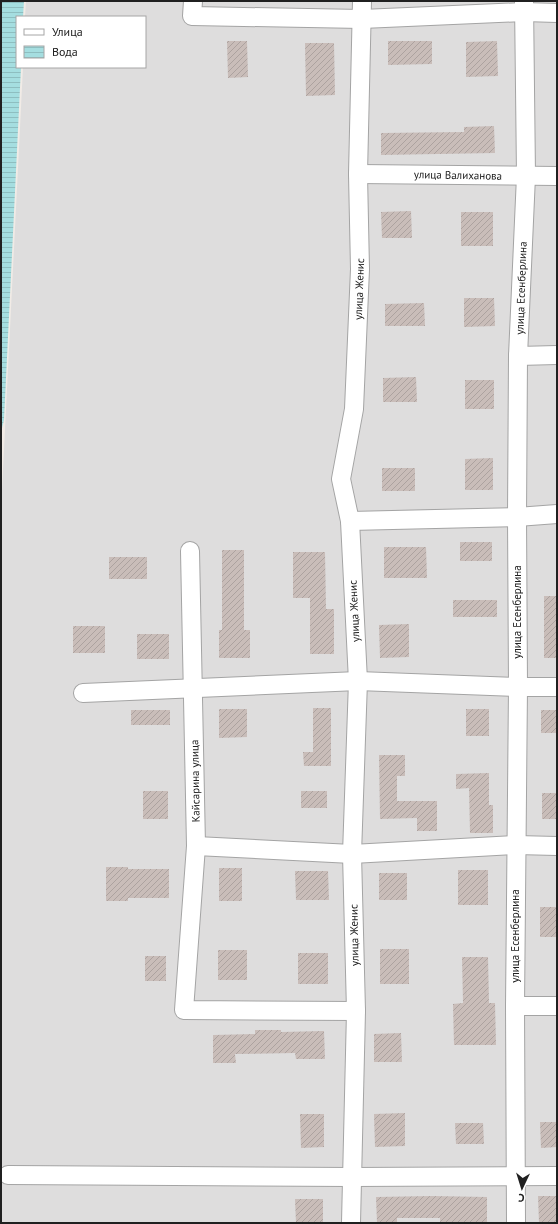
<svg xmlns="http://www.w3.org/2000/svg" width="558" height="1224" font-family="'PT Sans',sans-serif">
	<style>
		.residential { fill: #dedddd }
		.water { fill: url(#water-rules) }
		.building { fill: url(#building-hatch) }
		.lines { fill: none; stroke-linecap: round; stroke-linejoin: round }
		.street-casing { stroke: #a4a4a4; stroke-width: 20 }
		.street { stroke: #fff; stroke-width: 18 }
		.labels { text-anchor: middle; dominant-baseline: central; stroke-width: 3; stroke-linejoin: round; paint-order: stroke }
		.street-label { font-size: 11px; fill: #202020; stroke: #fff }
	</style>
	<defs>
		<pattern id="water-rules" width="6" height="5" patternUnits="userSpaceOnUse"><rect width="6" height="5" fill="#a5dee0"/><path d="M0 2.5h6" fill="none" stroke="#8ebec0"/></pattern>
		<pattern id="building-hatch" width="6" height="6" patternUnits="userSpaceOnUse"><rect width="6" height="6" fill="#c9bdb9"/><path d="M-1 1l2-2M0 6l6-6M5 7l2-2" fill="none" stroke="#aca29f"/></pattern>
	</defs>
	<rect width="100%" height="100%" fill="#f1ebe6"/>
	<polygon class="residential" points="26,1 557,1 557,1223 1,1223 1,510 23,67 145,67 145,17 25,17"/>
	<polygon class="water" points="1,1 24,1 23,17 17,17 17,67 21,67 4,420 1,432"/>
	<g class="building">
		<polygon points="227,41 247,41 248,77 228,78"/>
		<polygon points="388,41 432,41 432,64 388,65"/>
		<polygon points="497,41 498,76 466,77 466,42"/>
		<polygon points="305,43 334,43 335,95 306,96"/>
		<polygon points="494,126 495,153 381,155 381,133 464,132 464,127"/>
		<polygon points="411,211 412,238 382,238 381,212"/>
		<rect x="461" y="212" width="32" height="34"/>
		<polygon points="464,298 494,298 495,326 464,327"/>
		<polygon points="424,303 425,326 385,326 385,304"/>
		<polygon points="416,377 417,402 383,402 383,378"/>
		<rect x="465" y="380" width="29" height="29"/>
		<polygon points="493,458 493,490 465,490 465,459"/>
		<rect x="382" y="468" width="33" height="23"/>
		<rect x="460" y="542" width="32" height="19"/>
		<polygon points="384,547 426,547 427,578 384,578"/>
		<polygon points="222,550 244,550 244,630 250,630 250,658 219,658 219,630 222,630"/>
		<polygon points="293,552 325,552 326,609 334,609 334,654 310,654 310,598 293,598"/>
		<rect x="109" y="557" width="38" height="22"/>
		<rect x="544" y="596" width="13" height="62"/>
		<rect x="453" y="600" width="44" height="17"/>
		<polygon points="409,624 409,657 380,658 379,625"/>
		<rect x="73" y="626" width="32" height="27"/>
		<rect x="137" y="634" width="32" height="25"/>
		<polygon points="313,708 331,708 331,766 304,766 303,752 313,752"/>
		<polygon points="219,709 247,709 247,737 219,738"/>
		<rect x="466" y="709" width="23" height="27"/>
		<rect x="131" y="710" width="39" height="15"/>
		<rect x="541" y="710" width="16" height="23"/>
		<polygon points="379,755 405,755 405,776 397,776 397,801 437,801 437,831 417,831 417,818 380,819"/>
		<polygon points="489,773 489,805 493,805 493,833 470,833 469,788 456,789 456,774"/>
		<rect x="143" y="791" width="25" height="28"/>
		<rect x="301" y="791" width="26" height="17"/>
		<rect x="542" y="793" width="15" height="26"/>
		<polygon points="106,867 128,867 128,869 169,869 169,898 128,898 128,901 106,901"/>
		<rect x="219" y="868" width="23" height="33"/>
		<rect x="458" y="870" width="30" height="35"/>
		<polygon points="295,871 328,871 329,900 296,900"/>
		<rect x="379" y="873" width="28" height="27"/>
		<rect x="540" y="907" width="17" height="30"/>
		<rect x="380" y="949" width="29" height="35"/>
		<rect x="218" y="950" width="29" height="30"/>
		<rect x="298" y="953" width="30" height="31"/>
		<rect x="145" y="956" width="21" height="25"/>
		<polygon points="462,957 488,957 489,1003 495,1003 496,1045 454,1045 453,1004 463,1003"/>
		<polygon points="255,1030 281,1030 281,1032 324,1031 325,1059 296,1059 295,1053 235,1054 236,1063 213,1063 213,1035 255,1034"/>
		<polygon points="401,1033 402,1062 374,1062 374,1034"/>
		<polygon points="405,1113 405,1146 375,1147 374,1114"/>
		<polygon points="300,1114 324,1114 324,1147 301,1148"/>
		<polygon points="540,1122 557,1122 557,1147 541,1148"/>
		<polygon points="455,1123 483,1123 484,1144 456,1144"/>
		<polygon points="432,1196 487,1197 487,1223 440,1223 440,1218 397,1218 397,1223 377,1223 376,1197"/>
		<polygon points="538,1196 557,1196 557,1223 539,1223"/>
		<polygon points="295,1199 323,1199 323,1223 296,1223"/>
	</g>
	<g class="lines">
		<g class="street-casing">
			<g id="street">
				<polyline points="193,1 192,16 362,19 524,12 557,13"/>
				<polyline points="358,174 557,176"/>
				<polyline points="518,356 557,355"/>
				<polyline points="350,521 517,517 557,514"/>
				<polyline points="190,551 196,846 184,1010 356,1011"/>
				<polyline points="83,693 358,681 518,687 557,687"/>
				<polyline points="196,846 352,854 516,845 557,846"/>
				<polyline points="515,1006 557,1006"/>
				<polyline points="8,1175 352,1177 557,1176"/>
				<polyline points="351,1223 356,1011 352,854 358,681 350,521 341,479 354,409 360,269 358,174 362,1"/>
				<polyline points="516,1223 515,1006 518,687 517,517 518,356 526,176 524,1"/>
			</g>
		</g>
		<use href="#street" class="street"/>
	</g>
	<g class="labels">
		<g class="street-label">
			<text transform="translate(458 175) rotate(1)">улица Валиханова</text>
			<text transform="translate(521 288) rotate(-88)">улица Есенберлина</text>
			<text transform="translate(359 289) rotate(-88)">улица Женис</text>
			<text transform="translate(354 611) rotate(-93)">улица Женис</text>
			<text transform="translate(517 612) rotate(-90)">улица Есенберлина</text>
			<text transform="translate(195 781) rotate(-91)">Кайсарина улица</text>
			<text transform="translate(354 935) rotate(-91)">улица Женис</text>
			<text transform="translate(515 936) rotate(-90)">улица Есенберлина</text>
		</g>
	</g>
	<rect width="558" height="1224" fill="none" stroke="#202020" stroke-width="4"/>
	<rect x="16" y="16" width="130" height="52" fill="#ffffff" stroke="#a6a6a6"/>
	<rect x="24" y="29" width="20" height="6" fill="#ffffff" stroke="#a6a6a6"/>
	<text x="52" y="36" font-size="12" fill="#202020">Улица</text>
	<rect x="24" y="46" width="20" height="12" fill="url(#water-rules)" stroke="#a6a6a6"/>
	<text x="52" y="56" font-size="12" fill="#202020">Вода</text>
	<g transform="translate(522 1188) rotate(184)" stroke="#ffffff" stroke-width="3" paint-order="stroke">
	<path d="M0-3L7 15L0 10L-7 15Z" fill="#202020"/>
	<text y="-6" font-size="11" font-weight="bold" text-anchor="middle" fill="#202020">С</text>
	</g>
</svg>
